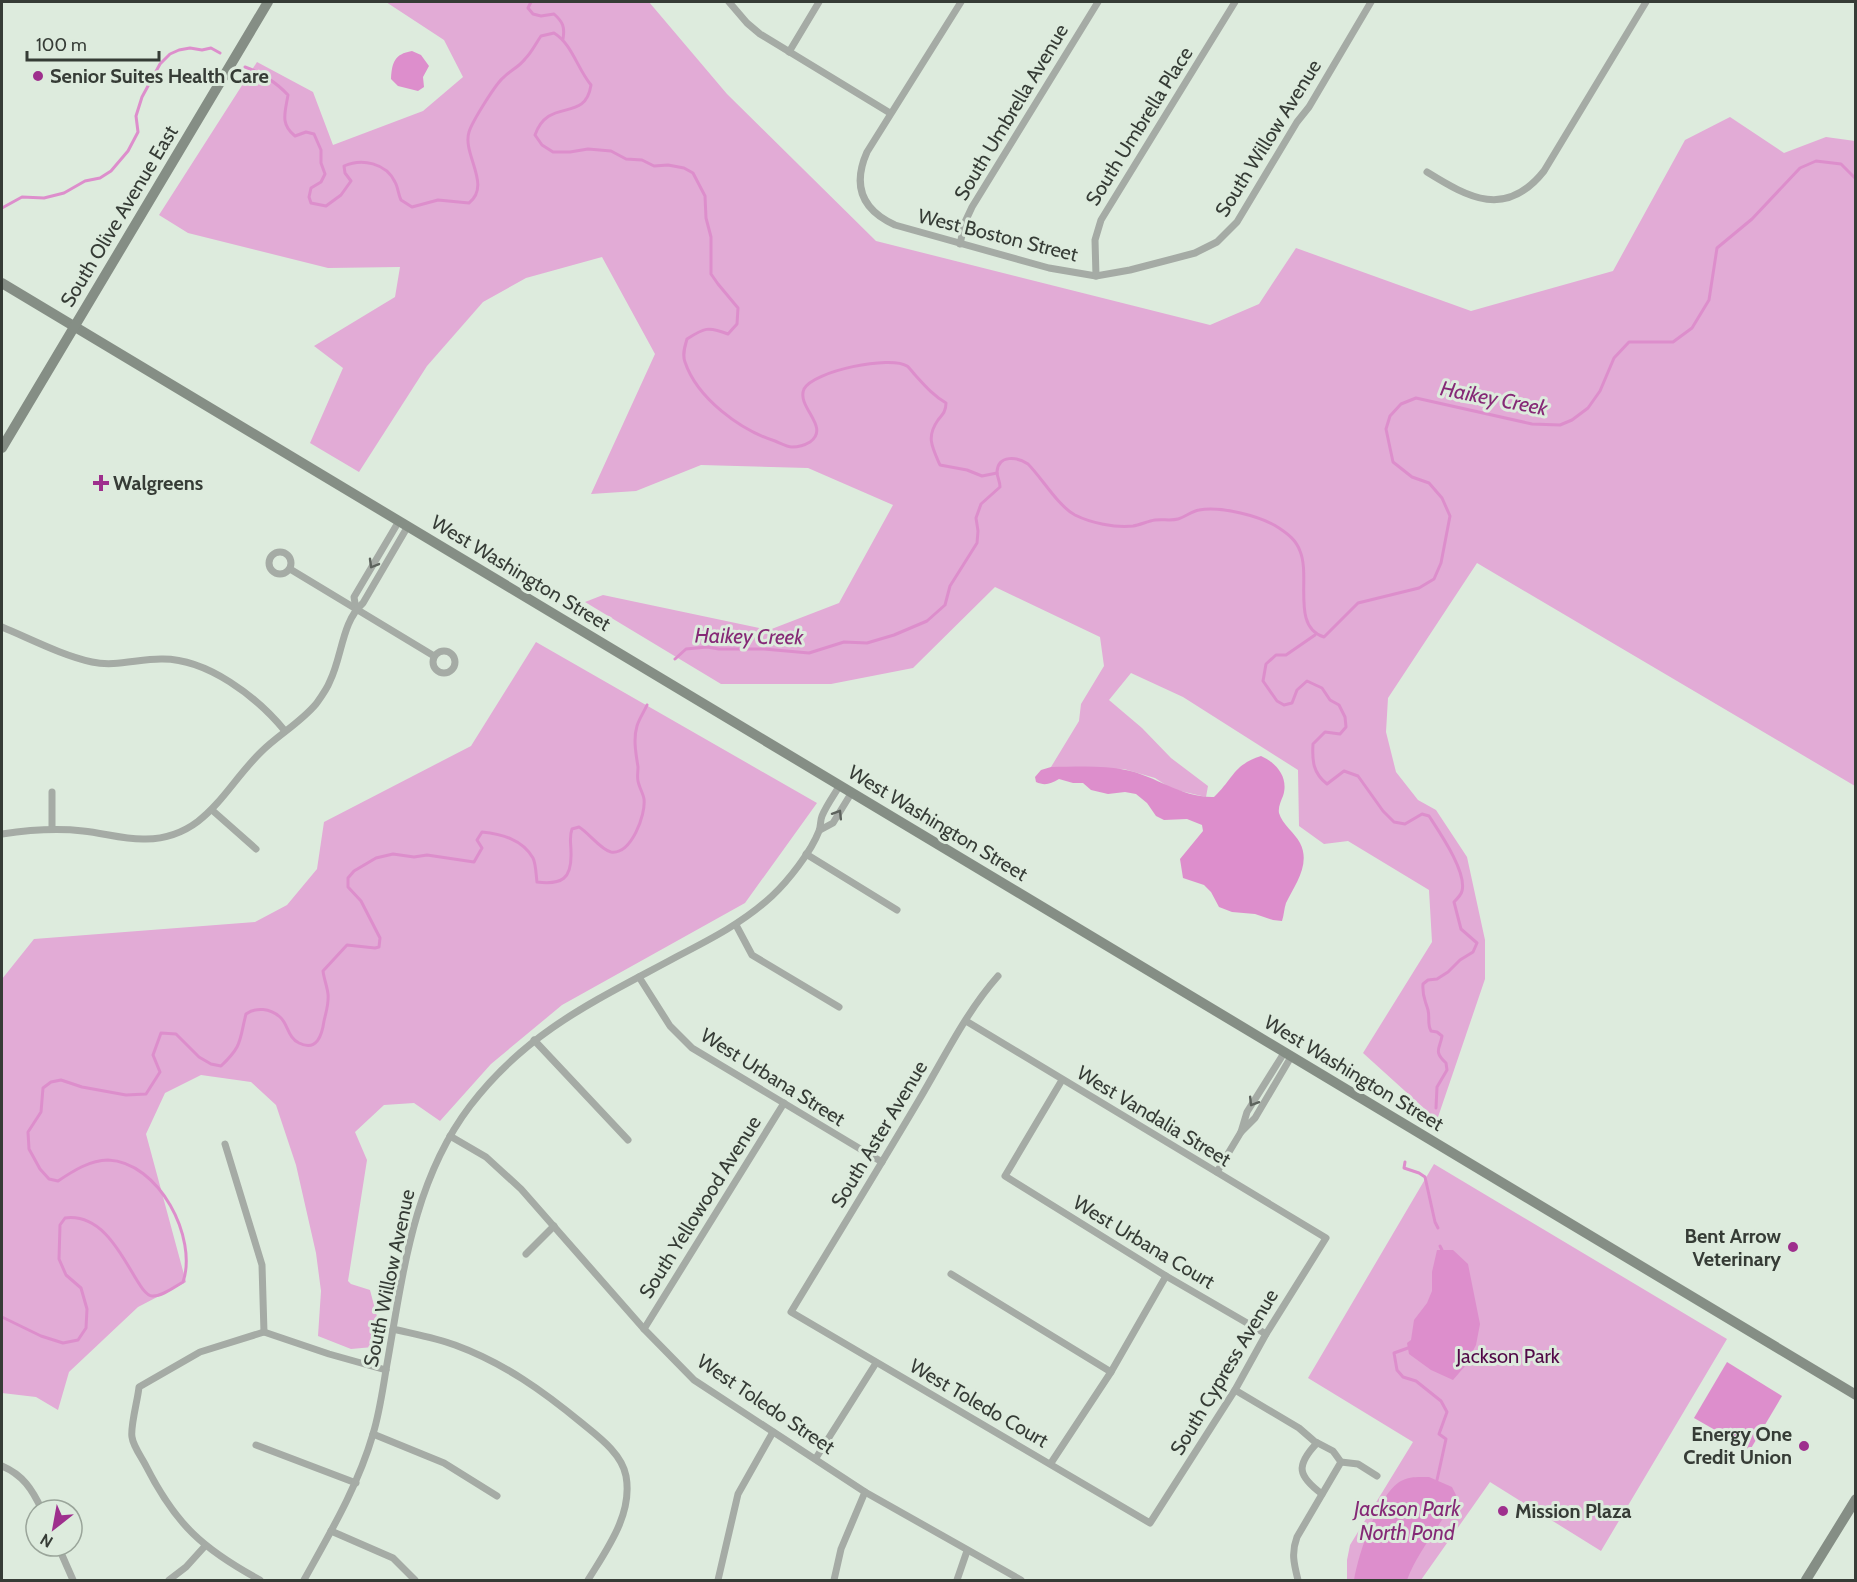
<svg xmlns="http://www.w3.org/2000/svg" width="1857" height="1582" font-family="Cabin,sans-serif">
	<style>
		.green { fill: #e2abd6 }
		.water { fill: #dd8ecc }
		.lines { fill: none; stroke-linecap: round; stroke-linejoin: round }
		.stream { stroke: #dd8ecc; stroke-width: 3 }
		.street { stroke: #a5aba5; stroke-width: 7 }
		.secondary { stroke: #858e85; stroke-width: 10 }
		.oneway { stroke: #5d635d }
		.poi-dot { fill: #9e2f8d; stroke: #ddebdd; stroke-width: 2 }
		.labels { text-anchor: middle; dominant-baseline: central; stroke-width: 6; stroke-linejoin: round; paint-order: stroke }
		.poi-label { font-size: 20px; font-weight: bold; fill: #363c36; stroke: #ddebdd; text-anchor: start }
		.street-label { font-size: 20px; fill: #363c36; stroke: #ddebdd }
		.park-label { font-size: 20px; fill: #510947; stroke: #ddebdd }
		.water-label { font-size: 21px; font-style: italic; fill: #852976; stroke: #ddebdd }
	</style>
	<rect width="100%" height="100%" fill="#ddebdd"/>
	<g class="green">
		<polygon points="386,2 649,2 727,94 876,241 1210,325 1259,304 1296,248 1471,311 1613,271 1685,140 1730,117 1784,153 1826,137 1855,141 1855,786 1477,563 1388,698 1386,732 1396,772 1418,800 1436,810 1467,857 1485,940 1485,979 1437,1120 1363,1053 1432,942 1429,890 1348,841 1324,844 1299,826 1298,770 1183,697 1131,673 1109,700 1142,728 1171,758 1208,786 1206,797 1172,789 1155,778 1124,769 1051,767 1079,721 1081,704 1104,666 1100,637 995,587 913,668 831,684 721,684 585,602 603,595 769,630 839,603 893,505 808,468 701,465 636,491 591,494 655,354 602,257 526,278 483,302 427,366 359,472 310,443 343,368 314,346 395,297 400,267 328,268 188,233 159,215 257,62 313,92 333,145 423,111 463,77 444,40"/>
		<polygon points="536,642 817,803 745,903 562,1005 491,1064 440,1121 414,1103 384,1105 355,1132 367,1160 348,1281 351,1284 370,1290 380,1328 373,1347 351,1349 318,1336 321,1291 316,1253 296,1165 276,1105 251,1082 201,1075 165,1093 146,1134 186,1282 138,1307 69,1372 58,1410 36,1397 2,1393 2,979 34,939 255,922 287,905 317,869 324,822 471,746"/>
		<polygon points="1434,1164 1727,1339 1601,1551 1490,1482 1421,1580 1347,1580 1347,1560 1350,1545 1413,1442 1308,1378"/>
	</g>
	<g class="water">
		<path d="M412 51 421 55 429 66 423 77 424 87 418 91 398 86 391 79C392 63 394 54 412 51Z"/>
		<path d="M1261 756C1277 763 1289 778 1283 796 1281 801 1278 807 1279 813 1282 824 1295 833 1300 843 1311 864 1295 885 1286 903 1284 909 1284 915 1282 921L1273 920 1255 914 1232 912 1219 907 1211 892 1204 885 1183 878 1180 859 1203 831 1202 825 1187 819 1164 820 1156 816 1147 803 1136 794 1125 792 1108 794 1091 790 1083 783H1073L1059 779C1050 784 1045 786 1036 782L1035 777 1041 770 1051 767C1075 767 1103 765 1126 770 1156 776 1182 798 1214 797 1234 778 1233 765 1261 756Z"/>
		<polygon points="1437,1250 1453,1250 1468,1264 1480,1324 1476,1345 1465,1366 1453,1380 1431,1370 1409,1354 1407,1343 1411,1340 1414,1320 1427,1303 1432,1291 1432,1272"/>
		<polygon points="1727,1362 1782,1396 1750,1450 1694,1418"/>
		<path d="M1429 1477 1452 1487 1456 1495C1442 1525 1418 1550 1407 1580H1354C1358 1555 1378 1494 1401 1481 1409 1476 1420 1477 1429 1477Z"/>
	</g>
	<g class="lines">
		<g class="stream">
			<path d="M531 2 528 8 533 14 541 16 554 14C563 22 565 27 563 39"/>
			<path d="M245 67C260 72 277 83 288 95 285 113 280 124 295 136L306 132 314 134 321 150V163L325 174 321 182 311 188 309 197 311 203 326 206 341 195 351 181 345 173 344 166C362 158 386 163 395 182 398 187 398 194 401 200L412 207 438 200 469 203C492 185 462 154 469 132 472 122 496 83 504 77 511 70 519 67 525 59 532 52 536 43 541 36L554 33C572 44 577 68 591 85 585 124 549 96 535 135L542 145 553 152H570L588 149 611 151 626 159 642 160 654 166 668 165 684 168 693 173 705 196 706 218 711 237V274L718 284 738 308 737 324 728 334C708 326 704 328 687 339 685 346 682 354 685 362 697 398 740 430 775 441 780 443 787 447 792 447 798 447 805 445 810 442 831 427 796 407 804 389 813 371 891 355 907 366 910 368 913 373 916 376 926 387 934 396 946 403 946 411 943 414 938 420 926 437 932 447 940 465L967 470 982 476 997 473"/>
			<polyline points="2,208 22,197 44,198 64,193 85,181 100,178 111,171 128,151 138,132 136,116 142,97 160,64 170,54 179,50 190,48 202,50 211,48 220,53"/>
			<path d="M1315 635 1286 655H1276L1266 664 1263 681 1277 701 1284 705 1292 703 1297 690 1307 681 1322 688 1330 700 1339 705 1345 717 1346 727 1340 734 1325 732 1313 744C1312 761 1313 773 1327 784L1344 771 1358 776 1383 811 1394 822 1405 824 1422 814 1429 816C1440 833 1467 872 1462 891 1461 895 1457 899 1454 902L1461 929 1477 943 1473 952 1460 960 1448 972 1437 979 1428 980 1423 984C1422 997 1425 999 1428 1010 1430 1018 1427 1024 1431 1031L1437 1032 1442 1036C1440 1049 1433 1051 1446 1063L1447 1070 1437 1087 1436 1108"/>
			<path d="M675 659 686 649 707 647 719 649H764L809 653 844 642 867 643 894 635 927 621 945 605 950 586 977 543 978 531 976 518 981 504 1000 487C1000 481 997 477 997 472 998 454 1018 457 1028 464 1042 478 1058 506 1075 515 1091 523 1115 528 1133 526 1140 525 1148 521 1155 520 1163 519 1171 521 1178 519 1185 517 1192 511 1199 510 1221 506 1261 516 1279 528 1288 534 1296 540 1300 551 1311 577 1291 627 1324 637L1358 603 1419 588 1434 579 1441 563 1450 516 1442 498 1429 483 1412 477 1393 462 1386 429 1390 416 1401 404 1416 398 1532 424 1560 425 1572 420 1588 408 1600 391 1614 358 1629 342H1673L1692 328 1709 300 1717 248 1752 219 1800 168 1816 161 1841 164 1856 179"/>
			<polyline points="1405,1162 1404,1168 1419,1173 1425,1177 1435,1222 1438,1228"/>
			<polyline points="1440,1246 1442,1250"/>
			<path d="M2 1317 41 1336 63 1343 78 1340 86 1328 87 1309 81 1288 66 1275 59 1259 60 1225 65 1218C117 1211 135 1298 153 1296 163 1296 174 1287 183 1282 198 1238 159 1162 108 1160 90 1160 73 1171 58 1181L49 1179 40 1169 29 1149 28 1132 41 1112 43 1088 51 1082 61 1080 82 1087 126 1095 146 1094 160 1072 153 1055 161 1033 176 1034 199 1057 211 1064 221 1066C243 1045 239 1041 246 1014 256 1007 270 1008 280 1017 288 1024 288 1038 299 1043 317 1052 322 1035 324 1021 326 1012 329 1004 328 994 327 986 324 979 323 971L347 945 375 948 379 947 380 938 361 901 348 887V878L354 871 376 858 393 854 414 857 427 855 474 862 482 848 477 840 482 832C501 834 522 839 533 858 536 864 536 875 537 882 562 885 572 879 571 852 571 843 569 837 572 829L579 827C589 833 601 850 611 852 631 855 646 815 644 799 643 793 639 787 638 781 637 777 638 772 638 767 636 754 633 739 637 726 639 719 644 712 647 705"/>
			<polyline points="1408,1348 1394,1353 1397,1370 1403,1377 1416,1381 1441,1401 1447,1412 1439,1434 1446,1439 1437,1480"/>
		</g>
		<g class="street">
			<polyline points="729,2 747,23 760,34 890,113"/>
			<path d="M961 2 867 152C852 186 862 210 895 225L1049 268 1096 276 1130 270 1195 253 1217 242 1237 222 1297 122 1309 107 1371 2"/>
			<polyline points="789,52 819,2"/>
			<path d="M1427 172C1469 198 1506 219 1544 171L1646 2"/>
			<polyline points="960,244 965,222 972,207 1098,2"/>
			<polyline points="1096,276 1095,240 1101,220 1235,2"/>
			<circle cx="280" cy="563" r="11"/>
			<polyline points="290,569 434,656"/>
			<polyline points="356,609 354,597 399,521"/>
			<path d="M2 627C31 639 61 655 92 662 115 667 138 659 161 659 207 658 257 697 285 731"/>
			<circle cx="444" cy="662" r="11"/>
			<polyline points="52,792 52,829"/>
			<polyline points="212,810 256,849"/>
			<polyline points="820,830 833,823 852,792"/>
			<path d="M2 834C29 830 56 828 83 831 104 833 125 840 146 839 206 838 224 788 261 752 278 735 300 723 316 704 321 697 327 689 330 681 342 657 342 621 363 603L408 526"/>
			<polyline points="806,854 897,910"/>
			<polyline points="736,925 752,955 839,1007"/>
			<polyline points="639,977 670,1026 692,1048 882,1162"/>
			<path d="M966 1021 1326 1238 1266 1334 1235 1390 1150 1523 791 1312C834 1241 877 1171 919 1100 944 1058 966 1012 998 976"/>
			<polyline points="534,1040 628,1140"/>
			<polyline points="1284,1053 1247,1112 1241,1132 1255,1118 1291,1057"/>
			<polyline points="1062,1080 1005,1176 1166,1276 1266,1334"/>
			<polyline points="450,1136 486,1157 521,1189 644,1329 694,1380 865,1492 1021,1580"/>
			<polyline points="225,1144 262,1265 264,1332"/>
			<polyline points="1217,1172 1241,1132"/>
			<polyline points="526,1254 554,1226"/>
			<polyline points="951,1274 1111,1372"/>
			<path d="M393 1329C414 1334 436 1338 455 1345 504 1363 543 1391 583 1424 599 1437 622 1454 626 1476 633 1514 607 1549 588 1580"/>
			<polyline points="644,1329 784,1103"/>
			<polyline points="1235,1390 1299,1428 1314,1441 1333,1451 1341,1462 1358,1464 1377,1476"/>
			<polyline points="373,1434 444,1463 497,1496"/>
			<path d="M1317 1443C1295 1466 1298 1476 1322 1494"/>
			<polyline points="256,1445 356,1483"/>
			<polyline points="816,1458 876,1363"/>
			<polyline points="1051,1463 1111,1372 1166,1276"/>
			<path d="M2 1466C23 1475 32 1489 42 1510"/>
			<polyline points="331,1531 393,1558 415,1580"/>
			<polyline points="58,1546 73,1580"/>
			<polyline points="169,1580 186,1567 205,1546"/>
			<path d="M260 1580C203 1549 176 1525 146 1466 142 1458 133 1446 132 1437 130 1427 138 1399 139 1387L200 1352 264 1332 329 1354 386 1370"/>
			<path d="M304 1580C330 1533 358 1486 373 1434 380 1411 383 1387 387 1364 403 1274 413 1181 470 1106 528 1030 597 1000 678 956 711 939 744 922 772 896 788 881 811 852 819 831 821 826 820 821 822 816 826 806 834 795 840 785"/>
			<polyline points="718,1580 738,1494 773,1432"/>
			<polyline points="834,1580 841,1549 865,1492"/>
			<polyline points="957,1580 967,1551"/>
			<path d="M1298 1580C1294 1564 1291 1553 1297 1537L1341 1462"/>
		</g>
		<g class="secondary">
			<polyline points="2,283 1856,1395"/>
			<polyline points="2,448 268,2"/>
			<polyline points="1806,1580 1856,1499"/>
		</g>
	</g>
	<defs><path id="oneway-chevron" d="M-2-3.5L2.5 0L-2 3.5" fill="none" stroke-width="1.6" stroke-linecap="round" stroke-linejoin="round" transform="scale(1.5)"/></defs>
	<g class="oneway">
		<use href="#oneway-chevron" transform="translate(373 564) rotate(120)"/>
		<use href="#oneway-chevron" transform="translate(838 814) rotate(-58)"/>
		<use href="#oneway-chevron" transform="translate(1253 1102) rotate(122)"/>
	</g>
	<g class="poi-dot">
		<circle cx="38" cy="76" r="6"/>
		<path d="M98 474h6v6h6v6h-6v6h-6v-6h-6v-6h6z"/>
		<circle cx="1793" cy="1247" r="6"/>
		<circle cx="1804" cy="1446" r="6"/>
		<circle cx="1503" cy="1511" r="6"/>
	</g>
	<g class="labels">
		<g class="poi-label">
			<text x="50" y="76">Senior Suites Health Care</text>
			<text x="113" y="483">Walgreens</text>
			<text x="1781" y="1236" text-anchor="end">Bent Arrow<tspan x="1781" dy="23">Veterinary</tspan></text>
			<text x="1792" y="1434" text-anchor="end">Energy One<tspan x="1792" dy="23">Credit Union</tspan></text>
			<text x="1515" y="1511">Mission Plaza</text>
		</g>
		<g class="street-label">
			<text transform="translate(1011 112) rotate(-59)">South Umbrella Avenue</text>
			<text transform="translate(1139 126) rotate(-58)">South Umbrella Place</text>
			<text transform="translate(1268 138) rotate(-58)">South Willow Avenue</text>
			<text transform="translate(119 216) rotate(-59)">South Olive Avenue East</text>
			<text transform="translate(998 235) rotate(14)">West Boston Street</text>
			<text transform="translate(521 573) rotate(31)">West Washington Street</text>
			<text transform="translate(938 823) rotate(31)">West Washington Street</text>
			<text transform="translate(1354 1073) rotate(31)">West Washington Street</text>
			<text transform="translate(773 1077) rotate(32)">West Urbana Street</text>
			<text transform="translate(1154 1116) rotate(31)">West Vandalia Street</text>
			<text transform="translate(879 1134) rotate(-59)">South Aster Avenue</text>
			<text transform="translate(700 1207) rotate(-58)">South Yellowood Avenue</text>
			<text transform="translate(1144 1242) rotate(31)">West Urbana Court</text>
			<text transform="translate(389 1278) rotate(-78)">South Willow Avenue</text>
			<text transform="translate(1224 1372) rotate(-59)">South Cypress Avenue</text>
			<text transform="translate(979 1403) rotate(30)">West Toledo Court</text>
			<text transform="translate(766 1404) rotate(34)">West Toledo Street</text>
		</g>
		<g class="park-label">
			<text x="1508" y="1356">Jackson Park</text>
		</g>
		<g class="water-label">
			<text transform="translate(1494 398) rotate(11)">Haikey Creek</text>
			<text transform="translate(749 636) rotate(1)">Haikey Creek</text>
			<text x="1407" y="1508">Jackson Park<tspan x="1407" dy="24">North Pond</tspan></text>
		</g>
	</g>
	<rect width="1857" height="1582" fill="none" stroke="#363c36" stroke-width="6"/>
	<g transform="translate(54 1528) rotate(211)"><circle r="28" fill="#ddebdd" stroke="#9aa59a" stroke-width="1.5"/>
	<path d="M0-4.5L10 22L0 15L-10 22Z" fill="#9e2f8d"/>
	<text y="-9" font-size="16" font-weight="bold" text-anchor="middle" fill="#363c36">N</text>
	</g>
	<path d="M27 51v9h132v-9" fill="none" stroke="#363c36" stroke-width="3"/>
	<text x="36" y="51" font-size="18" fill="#363c36" stroke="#ddebdd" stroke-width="4.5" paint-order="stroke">100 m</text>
</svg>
